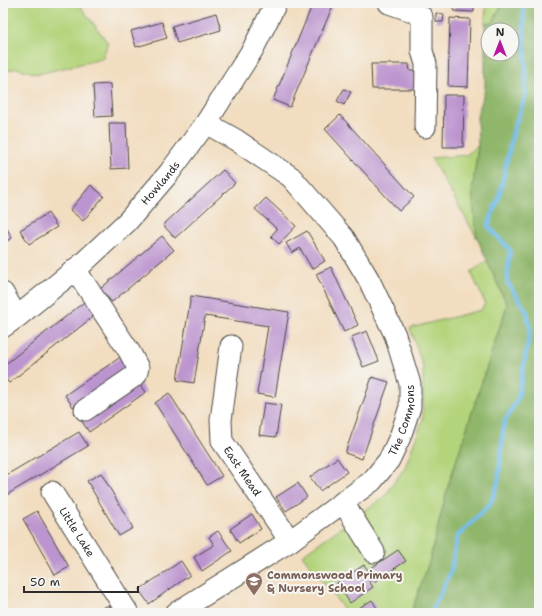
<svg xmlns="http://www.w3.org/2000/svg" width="542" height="616" font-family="'Shantell Sans',sans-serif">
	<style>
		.green { fill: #b4d47b; stroke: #708053 }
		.forest { fill: #8fb66b; stroke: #5d704b; fill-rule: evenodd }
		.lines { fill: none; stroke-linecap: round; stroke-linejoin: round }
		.stream { stroke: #6fbbe9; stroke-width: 4.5 }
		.building { fill: #bc94cf }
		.minor-casing { stroke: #494641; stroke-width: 23 }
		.minor { stroke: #fff; stroke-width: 21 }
		.labels { text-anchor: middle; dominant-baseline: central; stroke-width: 4; stroke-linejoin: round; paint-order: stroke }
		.street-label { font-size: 11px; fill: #2b2b2b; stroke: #f6f6f2 }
		.education-label { font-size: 11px; font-weight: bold; fill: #785e54; stroke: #f6f6f2; text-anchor: start }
	</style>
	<rect width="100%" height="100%" fill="#f6f6f2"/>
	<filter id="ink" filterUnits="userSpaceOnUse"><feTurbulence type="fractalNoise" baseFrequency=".025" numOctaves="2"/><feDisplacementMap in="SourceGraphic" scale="8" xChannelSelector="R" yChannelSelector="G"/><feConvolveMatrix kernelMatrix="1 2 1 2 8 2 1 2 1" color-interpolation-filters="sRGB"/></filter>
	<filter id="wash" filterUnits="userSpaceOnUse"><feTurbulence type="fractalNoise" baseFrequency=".012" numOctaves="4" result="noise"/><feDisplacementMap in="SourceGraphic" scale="16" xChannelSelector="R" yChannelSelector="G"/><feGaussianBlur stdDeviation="0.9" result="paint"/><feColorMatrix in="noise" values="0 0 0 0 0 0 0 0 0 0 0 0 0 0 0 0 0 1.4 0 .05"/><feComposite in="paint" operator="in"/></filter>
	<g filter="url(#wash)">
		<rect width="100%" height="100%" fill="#f2ddc0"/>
		<g class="green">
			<polygon points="3,3 78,3 108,43 102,59 38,74 16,68 3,72"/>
			<polygon points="486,3 503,3 492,23 485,23"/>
			<polygon points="478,146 472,193 477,238 431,158 466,155"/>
			<polygon points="487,261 507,305 448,486 430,559 411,613 347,613 302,555 384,497 405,467 423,419 423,367 410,328 481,310 485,303 471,272"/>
		</g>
		<path class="forest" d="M503 3H539V613H411L430 559 448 486 507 305 477 238 472 193 478 146 477 116 485 89V23H492ZM488 30H512V54H488Z"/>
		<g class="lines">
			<polyline class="stream" points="431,613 451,571 457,537 490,504 498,483 504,423 518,398 530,330 527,312 507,282 510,250 488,226 499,197 514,128 525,98 526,71 523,3"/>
		</g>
		<g id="blocks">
			<g class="building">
				<polygon points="313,3 334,3 290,107 273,100"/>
				<polygon points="454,3 474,3 474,12 454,11"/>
				<polygon points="216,13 221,30 177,43 172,26"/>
				<polygon points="436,13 444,14 443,22 436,22"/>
				<polygon points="450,18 470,19 468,87 448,86"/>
				<polygon points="162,22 167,38 136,47 131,31"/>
				<polygon points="371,64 409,64 410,71 416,71 417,89 372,89"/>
				<polygon points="110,84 112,116 95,117 93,85"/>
				<polygon points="344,89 351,92 344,105 337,101"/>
				<polygon points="444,95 464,95 463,147 443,147"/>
				<polygon points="340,115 414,197 399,211 325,129"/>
				<polygon points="109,123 126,123 128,168 111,169"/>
				<polygon points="223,170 235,183 175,238 163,225"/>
				<polygon points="91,185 104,196 83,221 70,210"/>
				<polygon points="266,198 296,226 279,244 271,236 277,229 255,209"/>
				<polygon points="48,213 57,227 29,244 20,230"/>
				<polygon points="4,223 12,238 3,243 3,224"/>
				<polygon points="307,231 325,261 312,269 300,248 292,253 286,243"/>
				<polygon points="162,236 174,250 112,302 100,289"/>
				<polygon points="331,267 358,325 344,332 316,274"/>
				<polygon points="191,296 289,312 275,397 257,394 268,326 205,316 194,383 177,380"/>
				<polygon points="88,299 99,312 9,383 3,376 3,366"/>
				<polygon points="367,331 379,361 363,367 351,337"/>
				<polygon points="122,356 130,368 73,407 65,395"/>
				<polygon points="372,377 389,382 362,459 345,453"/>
				<polygon points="138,381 146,392 89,432 81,420"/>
				<polygon points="169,393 222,476 207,485 155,403"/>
				<polygon points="264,403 281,405 276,437 259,435"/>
				<polygon points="79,432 88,446 3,497 3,477"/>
				<polygon points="337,458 347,472 320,491 310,477"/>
				<polygon points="101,473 133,528 119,536 87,481"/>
				<polygon points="298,483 307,497 286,511 276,497"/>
				<polygon points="37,511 69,567 55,575 23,519"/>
				<polygon points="252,514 261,529 239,543 230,529"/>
				<polygon points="218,531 232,551 202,571 194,557 214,545 209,537"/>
				<polygon points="398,550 406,561 374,582 372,579 369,581 373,587 350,603 337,583 364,565 368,570"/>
				<polygon points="181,561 190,575 149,604 139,590"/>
				<polygon points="372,600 380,613 362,613 359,608"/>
				<polygon points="109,605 113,613 91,613"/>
			</g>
		</g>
	</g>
	<g filter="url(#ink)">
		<use href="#blocks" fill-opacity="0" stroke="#494641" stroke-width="1"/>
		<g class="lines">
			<g class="minor-casing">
				<g id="minor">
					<polyline points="389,3 412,11 422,17 422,51 426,64 425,127"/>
					<polyline points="75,269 129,351 138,368 136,375 85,410"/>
					<polyline points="3,293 17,317"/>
					<path id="s1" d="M3 327 17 317 82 264 127 222 169 173 206 123 253 49 276 3"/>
					<path id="s2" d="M231 346 221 420 222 441 290 541"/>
					<path id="s3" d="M52 492 128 613"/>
					<polyline points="343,502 374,552"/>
					<path id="s4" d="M176 613 290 541 372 481 389 460 400 437 410 407V384L395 335 369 280 344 238 291 177 236 140 206 123"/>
				</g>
			</g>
			<use href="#minor" class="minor"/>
		</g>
	</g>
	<defs>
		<g id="school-pin" transform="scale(0.9)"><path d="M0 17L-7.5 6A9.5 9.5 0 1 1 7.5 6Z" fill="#8d6e63" stroke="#f6f6f2"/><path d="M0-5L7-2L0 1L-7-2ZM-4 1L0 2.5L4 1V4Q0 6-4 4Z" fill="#fff"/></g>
	</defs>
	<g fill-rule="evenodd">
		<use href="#school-pin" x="254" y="581"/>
	</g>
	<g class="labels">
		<g class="street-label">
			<text stroke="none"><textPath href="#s1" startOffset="214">Howlands</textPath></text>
			<text stroke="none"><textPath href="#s4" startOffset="306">The Commons</textPath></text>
			<text stroke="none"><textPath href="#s2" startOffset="132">East Mead</textPath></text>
			<text stroke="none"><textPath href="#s3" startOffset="47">Little Lake</textPath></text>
		</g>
		<g class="education-label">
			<text x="267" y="575">Commonswood Primary<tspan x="267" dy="13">&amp; Nursery School</tspan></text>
		</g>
	</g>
	<rect width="542" height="616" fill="none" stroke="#f6f6f2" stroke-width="16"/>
	<g transform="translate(500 42)"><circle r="19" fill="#f6f6f2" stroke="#a5a5a2"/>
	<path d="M0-3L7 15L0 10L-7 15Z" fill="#b5179e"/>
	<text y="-6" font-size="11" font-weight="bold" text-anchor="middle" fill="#2b2b2b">N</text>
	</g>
	<path d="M24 586v6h114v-6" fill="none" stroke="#2b2b2b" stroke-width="2"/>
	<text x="30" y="586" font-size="12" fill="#2b2b2b" stroke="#f6f6f2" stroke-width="3" paint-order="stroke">50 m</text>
</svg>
